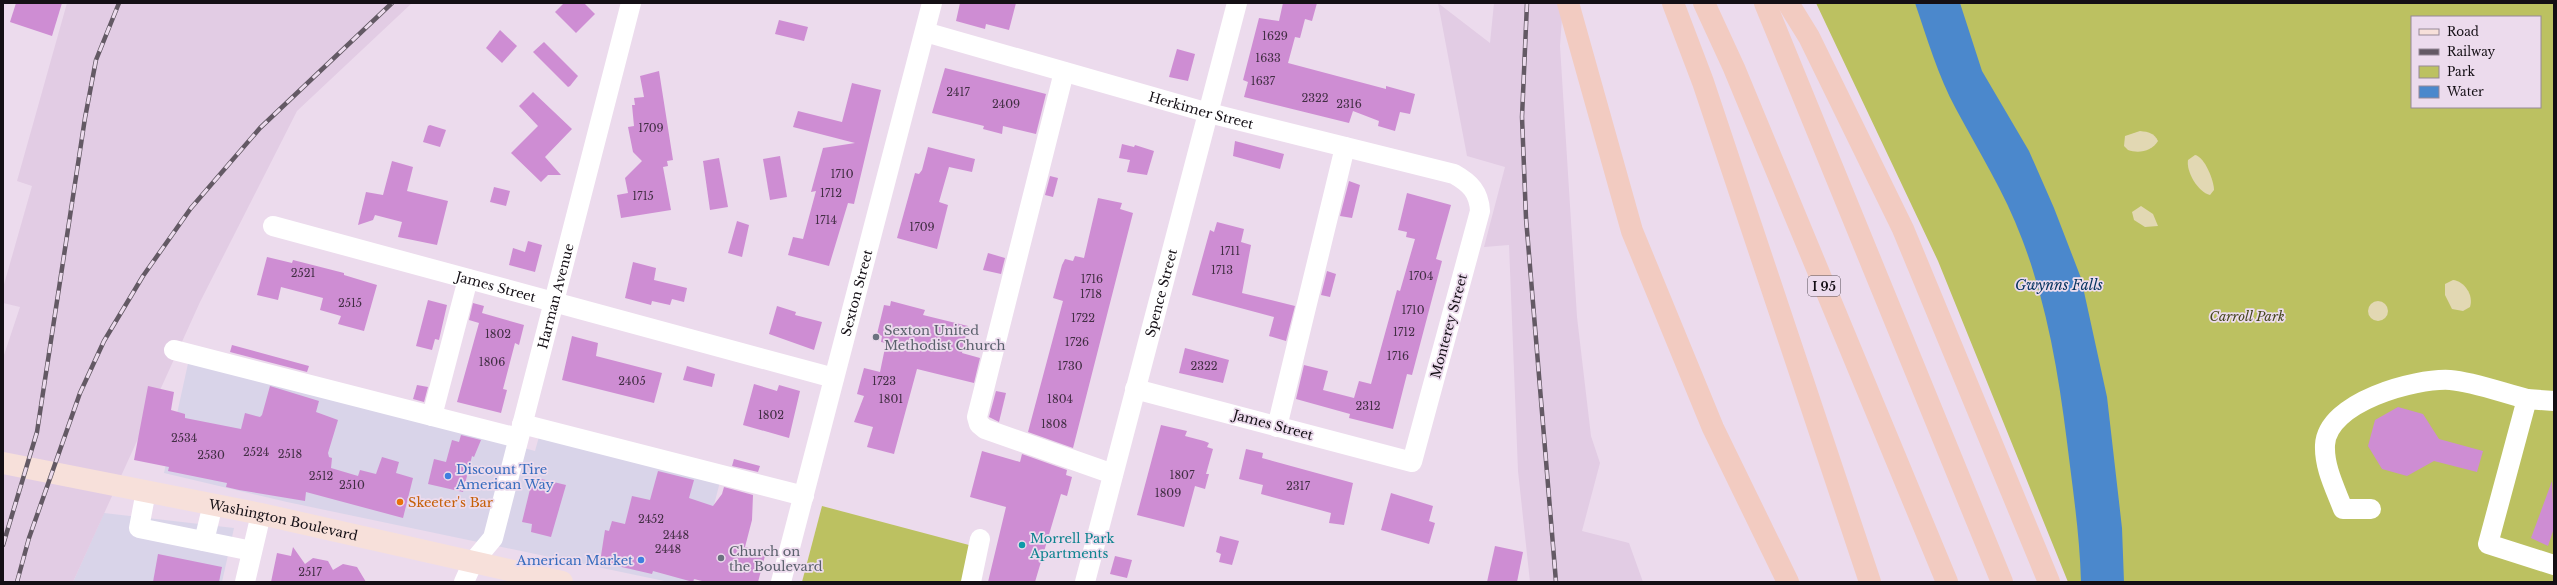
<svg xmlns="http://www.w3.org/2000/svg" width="2557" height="585" font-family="'Libre Baskerville',serif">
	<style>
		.commercial { fill: #d9d4e9 }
		.built { fill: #e2cce4 }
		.green { fill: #bcc161; fill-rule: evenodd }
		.sand { fill: #e2d8b3 }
		.water { fill: #4b88cc }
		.building { fill: #ce8dd3 }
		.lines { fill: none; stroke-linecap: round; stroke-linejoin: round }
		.minor { stroke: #fff; stroke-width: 20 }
		.major { stroke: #f7e0da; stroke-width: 22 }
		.highway { stroke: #f2cbc1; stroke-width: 22 }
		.rail-casing { stroke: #635964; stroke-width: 4.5 }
		.rail { stroke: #ecdbed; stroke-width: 3; stroke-dasharray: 9; stroke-linecap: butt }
		.worship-dot { fill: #6b7280; stroke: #ecdbed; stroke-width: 1.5 }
		.shop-dot { fill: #3f7fe0; stroke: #ecdbed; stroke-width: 1.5 }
		.food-dot { fill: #e8710a; stroke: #ecdbed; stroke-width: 1.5 }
		.culture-dot { fill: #0f9aa8; stroke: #ecdbed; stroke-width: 1.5 }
		.labels { text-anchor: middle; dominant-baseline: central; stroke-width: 3.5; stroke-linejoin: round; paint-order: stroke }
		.number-label { font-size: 11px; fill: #422e44 }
		.shield { fill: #ecdbed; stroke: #554c56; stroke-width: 1 }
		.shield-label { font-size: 12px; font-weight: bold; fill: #140f15 }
		.street-label { font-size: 13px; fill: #140f15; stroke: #ecdbed }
		.park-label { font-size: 13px; font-style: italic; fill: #45471e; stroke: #ecdbed }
		.worship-label { font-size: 13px; fill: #5b616d; stroke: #ecdbed; text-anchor: start }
		.shop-label { font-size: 13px; fill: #366cbe; stroke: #ecdbed; text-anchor: start }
		.food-label { font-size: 13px; fill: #c56008; stroke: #ecdbed; text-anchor: start }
		.culture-label { font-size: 13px; fill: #0d838f; stroke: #ecdbed; text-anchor: start }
		.water-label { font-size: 14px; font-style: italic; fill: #083561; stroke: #ecdbed }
	</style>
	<rect width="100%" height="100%" fill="#ecdbed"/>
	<g class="commercial">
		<polygon points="189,359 535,451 540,433 721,478 694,582 669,582 287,502 164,473"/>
		<polygon points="104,513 234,528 222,582 73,582"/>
	</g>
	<g class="built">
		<polygon points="67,3 412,3 297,111 200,302 73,582 3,582 3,358 20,307 3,303 3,288 32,186 17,181"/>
		<polygon points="1438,3 1490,43 1494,3 1563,3 1560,46 1577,317 1591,436 1600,463 1582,531 1629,543 1643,582 1530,582 1518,471 1509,245 1484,247 1505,167 1467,156"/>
	</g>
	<g class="green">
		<path d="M1816 3H2554V582H2068L1938 261ZM2412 17H2540V107H2412Z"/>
		<polygon points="822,506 969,545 962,582 802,582"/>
	</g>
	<g class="sand">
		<path d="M2140 131C2149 132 2154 133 2158 141 2152 151 2139 154 2128 150L2124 146 2125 136Z"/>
		<path d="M2195 155C2205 157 2214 181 2214 190L2210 195C2198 192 2186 172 2188 160Z"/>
		<polygon points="2141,206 2153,214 2158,226 2145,227 2134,220 2132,212"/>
		<path d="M2453 280C2464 281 2474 295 2470 307L2463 311 2452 309 2445 295V284Z"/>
		<circle cx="2378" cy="311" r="10"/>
	</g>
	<path class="water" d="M1915 3H1960L1982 71 2029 151 2054 208 2081 278 2107 397 2122 528 2124 582H2081C2080 543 2075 505 2070 466 2061 390 2050 312 2022 239 2005 193 1979 152 1956 109 1938 76 1927 38 1915 3Z"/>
	<g class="building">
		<polygon points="16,3 62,3 52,36 10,22"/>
		<polygon points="564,3 584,3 595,14 576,33 555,12"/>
		<polygon points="960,3 1016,3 1009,30 986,24 985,29 956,21"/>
		<polygon points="1283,3 1317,3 1312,21 1305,19 1300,38 1295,37 1288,63 1386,89 1386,86 1415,94 1410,114 1400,112 1395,131 1378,126 1379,121 1353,111 1349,123 1244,97 1248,82 1243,80 1259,18 1279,21"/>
		<polygon points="779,20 808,27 804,41 775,34"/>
		<polygon points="500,30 517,46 502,63 486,48"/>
		<polygon points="544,42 578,76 570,86 568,87 533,52"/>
		<polygon points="1177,49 1195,54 1188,81 1169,77"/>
		<polygon points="945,68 1046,94 1036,134 1003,126 1002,134 983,129 984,126 932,113"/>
		<polygon points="659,71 673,160 667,161 668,166 663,167 671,210 621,218 617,195 628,193 625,178 642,161 633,152 628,127 634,126 632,105 635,105 634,98 644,97 640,76"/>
		<polygon points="852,83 881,90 854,204 848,203 829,266 788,255 793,237 803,239 816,191 811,192 823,148 855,143 793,127 798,111 842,122"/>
		<polygon points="533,92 572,129 545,157 561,175 548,175 541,182 511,153 538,126 519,106"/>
		<polygon points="430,125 446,130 440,147 423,142 428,126"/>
		<polygon points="1235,141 1284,154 1280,169 1233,156"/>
		<polygon points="1122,144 1134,147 1135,145 1154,151 1147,175 1127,172 1130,160 1119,158"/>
		<polygon points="928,147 975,159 972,172 949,167 939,202 948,205 937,249 897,238 915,173 919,174 922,170"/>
		<polygon points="780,156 787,197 770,200 763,159"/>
		<polygon points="719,158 728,207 710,210 703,161"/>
		<polygon points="392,161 413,167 407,191 448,201 437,245 398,237 402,222 375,215 373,220 358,225 366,192 383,195"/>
		<polygon points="1050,176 1058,178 1053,197 1045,195"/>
		<polygon points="1349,181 1360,185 1352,218 1340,216"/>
		<polygon points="494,187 510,191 506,206 490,202"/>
		<polygon points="1407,193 1451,205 1436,259 1442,261 1412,375 1407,374 1393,429 1349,418 1350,414 1296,399 1304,365 1328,371 1323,390 1354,398 1359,381 1371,384 1397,290 1400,291 1415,239 1406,237 1407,232 1398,230"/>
		<polygon points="1098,198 1122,203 1120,209 1133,213 1073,448 1028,432 1063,301 1053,298 1062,265 1065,259 1073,261 1075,256 1084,258"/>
		<polygon points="737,221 749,225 742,257 728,253"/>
		<polygon points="1217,222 1244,229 1241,242 1251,245 1242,293 1295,306 1286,341 1269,336 1274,317 1192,295 1210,230 1214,232"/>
		<polygon points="528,241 542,245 535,272 509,265 513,248 525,252"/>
		<polygon points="988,253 1005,258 1001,274 983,270"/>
		<polygon points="267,257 292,263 293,260 344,273 344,275 377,285 364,331 338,324 341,316 320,310 323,298 281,287 278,300 257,295"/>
		<polygon points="633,262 656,268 654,280 687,288 684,302 672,299 670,305 652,301 651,305 625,298"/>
		<polygon points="1327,271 1336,274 1330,297 1321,295"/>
		<polygon points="428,300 447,305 439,340 435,339 432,350 416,346"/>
		<polygon points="891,301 925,310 923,315 968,326 962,353 980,358 974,383 917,369 894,454 867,447 873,427 854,422 864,396 857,394 864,368 880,372 886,343 881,342 882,336 877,334 884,305 890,306"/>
		<polygon points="473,303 484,306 482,313 524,325 519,345 515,343 503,389 507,390 501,413 457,402 479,323 469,320"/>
		<polygon points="777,306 796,312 795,315 822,322 814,350 769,334"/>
		<polygon points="572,336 598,343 596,356 662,373 654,403 562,380"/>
		<polygon points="232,345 309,366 307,372 230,352"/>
		<polygon points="1185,348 1229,360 1223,383 1179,373"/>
		<polygon points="687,366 715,374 712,387 683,380"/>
		<polygon points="754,384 777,391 779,385 800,391 789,438 743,425"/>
		<polygon points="417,385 428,387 424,402 413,399"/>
		<polygon points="148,386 174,392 171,410 185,414 185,418 241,429 245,413 260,417 262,415 270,386 319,401 316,412 338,420 328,453 329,457 332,458 331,468 358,476 360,470 376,474 382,457 399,462 396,473 413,478 403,518 306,492 305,501 239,490 226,487 227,483 168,471 169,467 134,460"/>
		<polygon points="996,391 1006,393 999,422 989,417"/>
		<polygon points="2398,407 2423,414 2439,439 2483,451 2477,472 2434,461 2407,476 2382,469 2368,446 2375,420"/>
		<polygon points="1161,425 1187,431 1185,436 1204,441 1209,443 1207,447 1213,449 1206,474 1209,474 1205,489 1195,486 1184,527 1137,515"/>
		<polygon points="461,435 481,440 474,457 472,456 463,492 428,484 434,459 446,462 452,440 459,442"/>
		<polygon points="1246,449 1263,453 1262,458 1353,483 1344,525 1329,523 1331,513 1261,494 1263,485 1239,479"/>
		<polygon points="982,451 1020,462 1022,454 1067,470 1066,475 1072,477 1067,496 1061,494 1035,582 988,582 1006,507 970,497"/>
		<polygon points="734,459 760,466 758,472 732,466"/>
		<polygon points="658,471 694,480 689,498 713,506 722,494 724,487 753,495 752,520 745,547 766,552 758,582 706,582 694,579 693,582 653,571 652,574 600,562 605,530 609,531 612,521 625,524 632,496 650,500"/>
		<polygon points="533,477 566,485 551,537 531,532 532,524 522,522"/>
		<polygon points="2552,481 2554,528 2548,546 2531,538"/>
		<polygon points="1391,493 1433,506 1429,521 1435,523 1429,544 1381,530"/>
		<polygon points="1220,536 1239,541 1232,565 1219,562 1221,554 1216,552"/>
		<polygon points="1495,546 1523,552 1517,582 1487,582"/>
		<polygon points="293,547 305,564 313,558 328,561 333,570 343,564 357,567 366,582 271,582 277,553 291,556"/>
		<polygon points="158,554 222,567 219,582 153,582"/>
		<polygon points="1115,556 1132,560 1127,578 1110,574"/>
	</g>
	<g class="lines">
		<g class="minor">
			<path id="s1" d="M925 32 1209 113 1454 174C1470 183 1479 192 1480 211L1412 462 1135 389"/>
			<polyline points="1064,72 977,417 979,424 985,429 1113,474"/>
			<path id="s2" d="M273 226 834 378"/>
			<polyline points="174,350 518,438"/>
			<polyline points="2554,401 2527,399 2488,544 2554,565"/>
			<polyline points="432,416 468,279"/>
			<polyline points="522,424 804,496"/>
			<polyline points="1277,427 1345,147"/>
			<polyline points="146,491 139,528 252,551"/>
			<path d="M2371 509H2343C2335 488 2324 467 2325 445 2327 402 2415 378 2450 380 2474 382 2503 393 2527 399"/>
			<polyline points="204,541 213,504"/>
			<polyline points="245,582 261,514"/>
			<path id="s3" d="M464 582 473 562 493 538 631 3"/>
			<path id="s4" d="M781 582 932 3"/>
			<polyline points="971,582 980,539"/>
			<path id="s5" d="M1085 582 1237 3"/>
		</g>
		<path class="major" id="s6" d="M3 463 261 514 562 582"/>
		<g class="highway">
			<polyline points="1568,3 1632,231 1713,428 1788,582"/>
			<polyline points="1673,3 1703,82 1870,582"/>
			<polyline points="1704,3 1734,68 1947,582"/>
			<polyline points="1765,3 2002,582"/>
			<polyline points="1788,3 1809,37 1903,229 2049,582"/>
		</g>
		<g class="rail-casing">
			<g id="rail">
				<polyline points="1527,3 1522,117 1526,218 1556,582"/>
				<polyline points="3,545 37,432 85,118 96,60 119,3"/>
				<polyline points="17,582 29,538 80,393 104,341 143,276 191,208 260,128 392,3"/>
			</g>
		</g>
		<use href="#rail" class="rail"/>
	</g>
	<g class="worship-dot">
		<circle cx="876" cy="337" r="4"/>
		<circle cx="721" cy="558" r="4"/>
	</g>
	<g class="shop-dot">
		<circle cx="448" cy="476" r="4"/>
		<circle cx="641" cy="560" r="4"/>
	</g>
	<circle class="food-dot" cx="400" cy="502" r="4"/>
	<circle class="culture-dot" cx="1022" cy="545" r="4"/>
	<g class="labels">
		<g class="number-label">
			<text x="1275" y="36">1629</text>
			<text x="1268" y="58">1633</text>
			<text x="1263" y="81">1637</text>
			<text x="958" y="92">2417</text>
			<text x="1315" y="98">2322</text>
			<text x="1006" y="104">2409</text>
			<text x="1349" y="104">2316</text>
			<text x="651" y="128">1709</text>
			<text x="842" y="174">1710</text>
			<text x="831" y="193">1712</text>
			<text x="643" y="196">1715</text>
			<text x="826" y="220">1714</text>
			<text x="922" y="227">1709</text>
			<text x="1230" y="251">1711</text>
			<text x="1222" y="270">1713</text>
			<text x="303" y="273">2521</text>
			<text x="1421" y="276">1704</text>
			<text x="1092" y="279">1716</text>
			<text x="1091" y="294">1718</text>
			<text x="350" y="303">2515</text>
			<text x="1413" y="310">1710</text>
			<text x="1083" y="318">1722</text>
			<text x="1404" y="332">1712</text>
			<text x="498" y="334">1802</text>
			<text x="1077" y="342">1726</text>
			<text x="1398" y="356">1716</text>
			<text x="492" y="362">1806</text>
			<text x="1070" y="366">1730</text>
			<text x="1204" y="366">2322</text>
			<text x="632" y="381">2405</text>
			<text x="884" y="381">1723</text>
			<text x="891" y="399">1801</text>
			<text x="1060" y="399">1804</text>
			<text x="1368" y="406">2312</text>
			<text x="771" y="415">1802</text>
			<text x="1054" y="424">1808</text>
			<text x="184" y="438">2534</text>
			<text x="256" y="452">2524</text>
			<text x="290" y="454">2518</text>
			<text x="211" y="455">2530</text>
			<text x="1182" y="475">1807</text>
			<text x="321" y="476">2512</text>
			<text x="352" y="485">2510</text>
			<text x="1298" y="486">2317</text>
			<text x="1168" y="493">1809</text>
			<text x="651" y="519">2452</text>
			<text x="676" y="535">2448</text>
			<text x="668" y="549">2448</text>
			<text x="310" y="572">2517</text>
		</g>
		<rect class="shield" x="1808" y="276" width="32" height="20" rx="3"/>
		<g class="shield-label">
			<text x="1824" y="286">I 95</text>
		</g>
		<g class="street-label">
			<text stroke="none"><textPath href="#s1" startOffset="287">Herkimer Street</textPath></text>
			<text stroke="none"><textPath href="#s2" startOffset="231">James Street</textPath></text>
			<text stroke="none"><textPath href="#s4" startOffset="299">Sexton Street</textPath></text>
			<text stroke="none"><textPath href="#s5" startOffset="299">Spence Street</textPath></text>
			<text stroke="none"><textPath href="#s3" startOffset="303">Harman Avenue</textPath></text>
			<text transform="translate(1449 326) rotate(-75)">Monterey Street</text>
			<text transform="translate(1273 425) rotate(15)">James Street</text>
			<text stroke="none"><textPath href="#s6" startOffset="286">Washington Boulevard</textPath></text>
		</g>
		<g class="park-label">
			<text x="2247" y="316">Carroll Park</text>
		</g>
		<g class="worship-label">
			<text x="884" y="330">Sexton United<tspan x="884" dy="15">Methodist Church</tspan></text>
			<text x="729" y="551">Church on<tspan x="729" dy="15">the Boulevard</tspan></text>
		</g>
		<g class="shop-label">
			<text x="456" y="469">Discount Tire<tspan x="456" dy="15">American Way</tspan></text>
			<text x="633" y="560" text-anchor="end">American Market</text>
		</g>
		<g class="food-label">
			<text x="408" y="502">Skeeter's Bar</text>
		</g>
		<g class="culture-label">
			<text x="1030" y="538">Morrell Park<tspan x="1030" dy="15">Apartments</tspan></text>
		</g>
		<g class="water-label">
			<text x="2059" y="285">Gwynns Falls</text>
		</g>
	</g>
	<rect width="2557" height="585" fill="none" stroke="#140f15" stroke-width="8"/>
	<rect x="2411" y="16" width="130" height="92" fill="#ecdbed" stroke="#968997"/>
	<rect x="2419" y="29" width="20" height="6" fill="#f7e0da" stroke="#968997"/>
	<text x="2447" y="36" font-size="12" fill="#140f15">Road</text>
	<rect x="2419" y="49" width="20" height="6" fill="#635964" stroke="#968997"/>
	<text x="2447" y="56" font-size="12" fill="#140f15">Railway</text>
	<rect x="2419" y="66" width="20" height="12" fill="#bcc161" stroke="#968997"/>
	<text x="2447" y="76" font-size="12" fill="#140f15">Park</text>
	<rect x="2419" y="86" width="20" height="12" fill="#4b88cc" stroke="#968997"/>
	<text x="2447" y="96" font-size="12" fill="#140f15">Water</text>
</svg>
